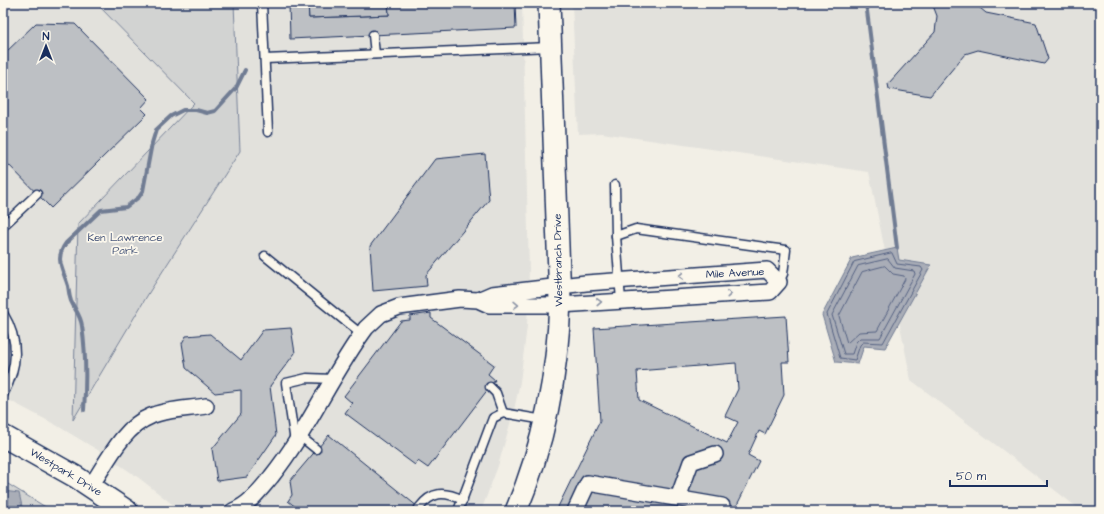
<svg xmlns="http://www.w3.org/2000/svg" width="1104" height="514" font-family="'Architects Daughter',sans-serif">
	<style>
		.built { fill: #e2e1dc }
		.green { fill: #d2d3d2; stroke: #768198 }
		.water { fill: #a9adb7; stroke: #707b93 }
		.lines { fill: none; stroke-linecap: round; stroke-linejoin: round }
		.shore { stroke: #546182; stroke-width: 1 }
		.stream { stroke: #707b93; stroke-width: 4 }
		.building { fill: #bdc0c4; stroke: #1b2f5e; fill-rule: evenodd }
		.lane-casing { stroke: #1b2f5e; stroke-width: 11 }
		.street-casing { stroke: #1b2f5e; stroke-width: 18 }
		.secondary-casing { stroke: #1b2f5e; stroke-width: 24 }
		.lane { stroke: #fbf7ec; stroke-width: 8 }
		.street { stroke: #fbf7ec; stroke-width: 15 }
		.secondary { stroke: #fbf7ec; stroke-width: 21 }
		.oneway { stroke: #8b93a5 }
		.labels { text-anchor: middle; dominant-baseline: central; stroke-width: 3.5; stroke-linejoin: round; paint-order: stroke }
		.park-label { font-size: 11px; fill: #49587b; stroke: #fbf7ec }
		.street-label { font-size: 11px; fill: #1b2f5e; stroke: #fbf7ec }
	</style>
	<rect width="100%" height="100%" fill="#f2efe6"/>
	<filter id="ink" filterUnits="userSpaceOnUse"><feTurbulence type="fractalNoise" baseFrequency=".025" numOctaves="2"/><feDisplacementMap in="SourceGraphic" scale="8" xChannelSelector="R" yChannelSelector="G"/><feConvolveMatrix kernelMatrix="1 2 1 2 8 2 1 2 1" color-interpolation-filters="sRGB"/></filter>
	<g filter="url(#ink)">
		<g class="built">
			<polygon points="3,3 96,3 195,103 78,224 150,291 240,151 234,3 522,3 529,270 527,326 520,382 514,410 498,466 481,511 181,511 139,478 101,452 56,425 3,397"/>
			<polygon points="572,3 1101,3 1101,508 1082,511 911,380 869,172 602,133 578,134"/>
		</g>
		<g class="green">
			<polygon points="96,3 234,3 240,151 150,291 73,420 78,224 194,103"/>
			<polygon points="3,481 52,511 3,511"/>
		</g>
		<g class="water">
			<polygon points="897,248 899,260 931,265 885,348 864,346 858,364 836,362 822,315 852,258"/>
			<polygon points="3,491 19,493 23,511 3,511"/>
		</g>
		<g class="lines">
			<g class="shore">
				<polygon points="892,253 897,264 921,267 923,270 883,343 863,342 860,345 855,360 840,358 827,314 854,262"/>
				<polygon points="888,259 895,268 914,271 915,274 880,338 860,338 856,342 852,354 844,354 832,315 858,266"/>
				<polygon points="885,266 893,274 904,276 905,279 877,331 859,332 847,343 839,316 862,272"/>
			</g>
			<g class="stream">
				<polyline points="866,3 897,248"/>
				<path d="M84 410C86 383 86 353 82 326 81 316 75 310 71 301 69 296 69 291 68 286 63 269 54 259 66 243L101 210 126 207 139 197 143 191 152 143 156 130 171 116 183 110H196L207 113 215 111 236 88 245 70"/>
			</g>
		</g>
		<g class="building">
			<polygon points="289,3 308,3 309,18 389,15 388,3 515,3 516,28 290,39"/>
			<polygon points="308,3 388,3 389,15 309,18"/>
			<polygon points="932,3 974,3 986,13 1036,23 1048,59 1044,64 978,50 965,54 930,96 889,89 888,84 935,32 937,16"/>
			<polygon points="36,23 75,24 149,99 141,108 147,114 51,208 3,159 3,55"/>
			<polygon points="485,154 489,200 426,275 427,286 373,291 370,246 435,159"/>
			<polygon points="431,313 431,318 494,365 488,374 495,380 428,468 418,461 415,465 345,413 352,403 344,396 401,321 410,320 410,316"/>
			<path d="M786 316 789 362H782L784 395 765 434 759 431 748 455 759 461 734 511H556L600 421 594 328ZM736 363 738 389 725 416 738 422 727 443 639 400 637 371Z"/>
			<polygon points="291,328 295,353 270,386 276,435 247,477 217,481 212,449 241,414 241,390 215,393 186,368 182,343 186,336 210,334 241,360 263,330"/>
			<polygon points="329,435 423,511 301,511 288,501 292,495 290,481"/>
		</g>
		<g class="lines">
			<g class="lane-casing">
				<g id="lane">
					<polyline points="262,3 268,132"/>
					<polyline points="373,35 375,54"/>
					<polyline points="265,59 550,47"/>
					<polyline points="615,185 616,236 621,301"/>
					<polyline points="3,226 37,194"/>
					<polyline points="616,236 636,229 786,250 783,274 779,282"/>
					<polyline points="265,256 361,334"/>
					<path d="M3 313C20 341 18 366 3 395"/>
					<polyline points="503,413 544,420"/>
					<polyline points="300,436 316,449"/>
					<polyline points="295,442 286,383 307,378 333,379"/>
					<path d="M419 508C432 491 444 491 463 500"/>
					<polyline points="458,511 493,418 503,413 496,393 490,387"/>
				</g>
			</g>
			<g class="street-casing">
				<g id="street">
					<path d="M91 486C107 462 123 427 151 416 167 409 189 409 206 406"/>
					<polyline points="678,498 691,462 715,454"/>
					<path d="M233 511C250 504 259 491 271 477 308 431 331 375 366 328L381 314 399 307 460 299 478 300 489 305H560L770 292 779 282 767 270 586 283 492 294 478 300"/>
					<polyline points="575,511 588,483 722,506"/>
				</g>
			</g>
			<g class="secondary-casing">
				<g id="secondary">
					<polyline points="3,436 76,477 127,511"/>
					<path d="M516 511C544 445 558 371 560 300L549 3"/>
				</g>
			</g>
			<use href="#lane" class="lane"/>
			<use href="#street" class="street"/>
			<use href="#secondary" class="secondary"/>
		</g>
		<defs><path id="oneway-chevron" d="M-2-3.5L2.5 0L-2 3.5" fill="none" stroke-width="1.6" stroke-linecap="round" stroke-linejoin="round"/></defs>
		<g class="oneway">
			<use href="#oneway-chevron" transform="translate(681 276) rotate(176)"/>
			<use href="#oneway-chevron" transform="translate(729 294) rotate(-4)"/>
			<use href="#oneway-chevron" transform="translate(599 302) rotate(-3)"/>
			<use href="#oneway-chevron" transform="translate(516 305) rotate(1)"/>
		</g>
	</g>
	<g class="labels">
		<g class="park-label">
			<text x="125" y="237">Ken Lawrence<tspan x="125" dy="13">Park</tspan></text>
		</g>
		<g class="street-label">
			<text transform="translate(558 260) rotate(-91)">Westbranch Drive</text>
			<text transform="translate(735 273) rotate(-3)">Mile Avenue</text>
			<text transform="translate(66 472) rotate(31)">Westpark Drive</text>
		</g>
	</g>
	<rect width="1104" height="514" fill="none" stroke="#fbf7ec" stroke-width="16"/>
	<rect x="8" y="8" width="1088" height="498" fill="none" stroke="#1b2f5e" stroke-width="1.5" filter="url(#ink)"/>
	<g transform="translate(46 46)" stroke="#fbf7ec" stroke-width="3" paint-order="stroke">
	<path d="M0-3L7 15L0 10L-7 15Z" fill="#1b2f5e"/>
	<text y="-6" font-size="11" font-weight="bold" text-anchor="middle" fill="#1b2f5e">N</text>
	</g>
	<path d="M950 480v6h97v-6" fill="none" stroke="#1b2f5e" stroke-width="2"/>
	<text x="956" y="480" font-size="12" fill="#1b2f5e" stroke="#fbf7ec" stroke-width="3" paint-order="stroke">50 m</text>
</svg>
